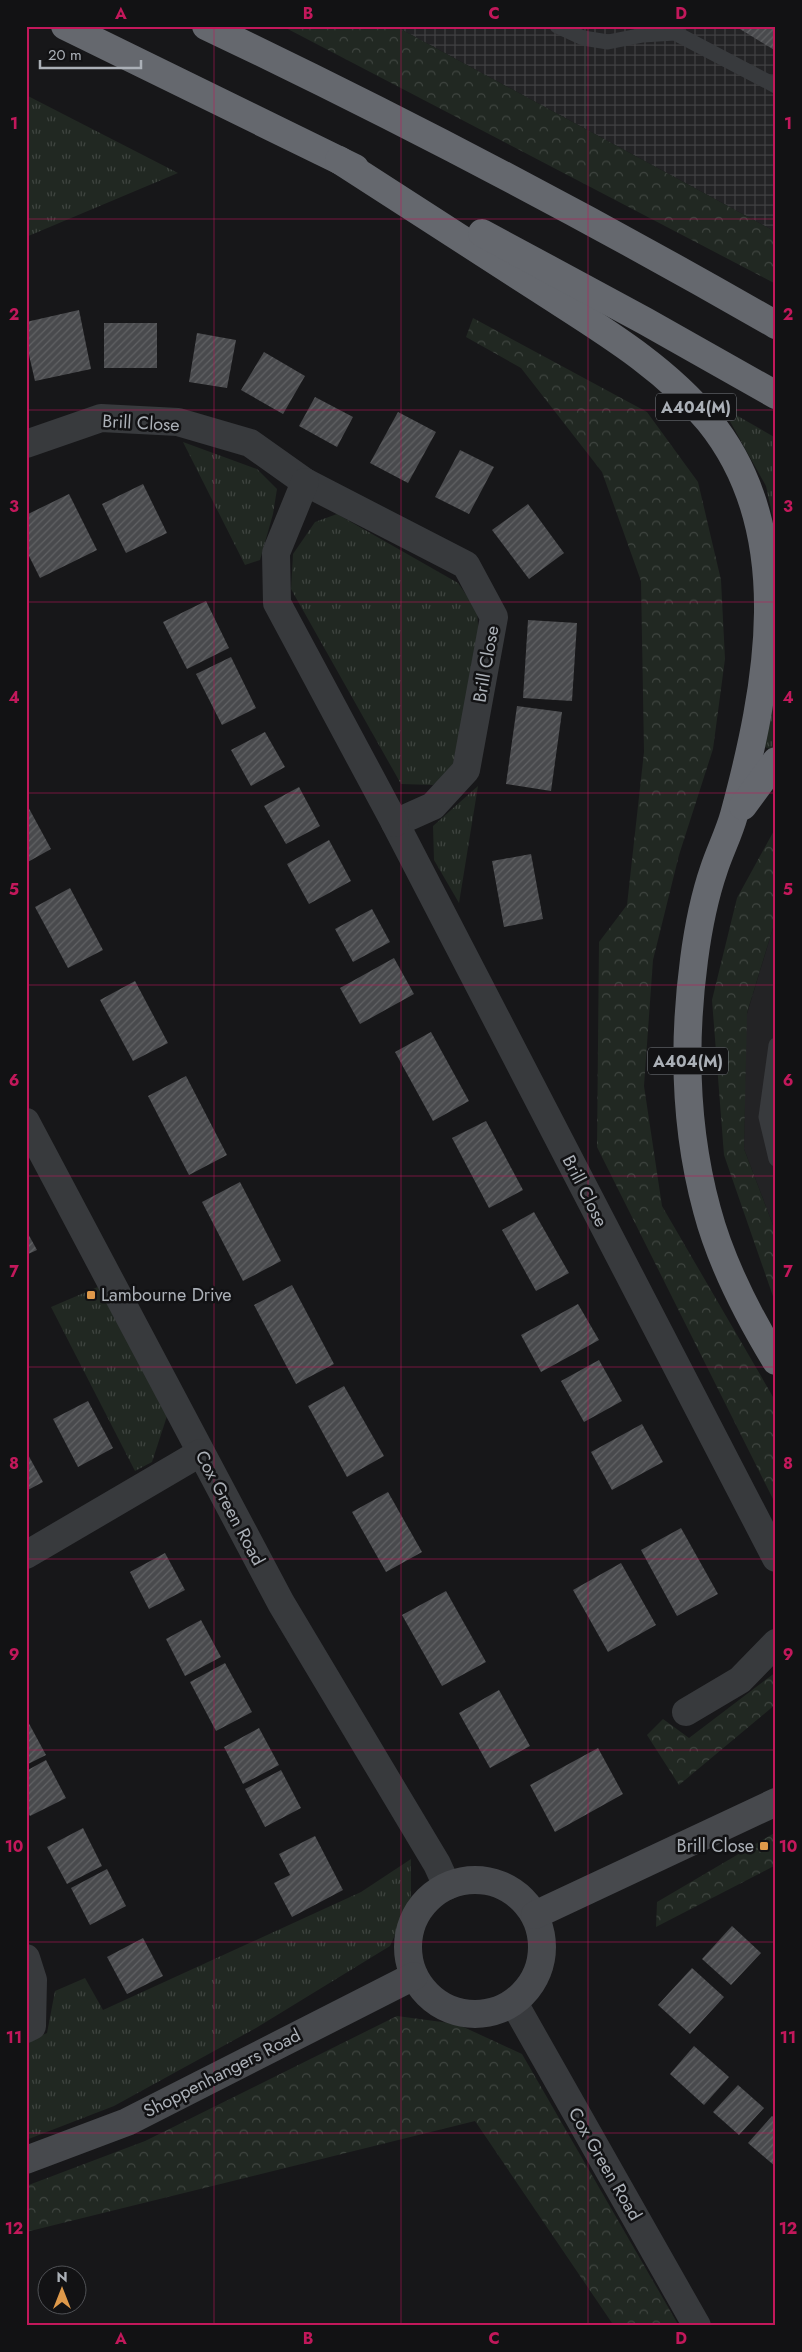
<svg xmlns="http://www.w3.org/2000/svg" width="802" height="2352" font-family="Jost,sans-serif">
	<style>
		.built { fill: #232325 }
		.industrial { fill: url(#industrial-grid) }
		.grass { fill: url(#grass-tufts) }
		.forest { fill: url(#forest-crowns) }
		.building { fill: url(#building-hatch) }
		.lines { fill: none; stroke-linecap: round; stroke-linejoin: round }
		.lane { stroke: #383a3d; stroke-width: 15 }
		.street { stroke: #383a3d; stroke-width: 28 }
		.secondary { stroke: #47494d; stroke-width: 28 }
		.highway { stroke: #65686e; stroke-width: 28 }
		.grid { fill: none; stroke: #c2185b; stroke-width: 1; stroke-opacity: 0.55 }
		.poi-dot { fill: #de994a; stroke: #121214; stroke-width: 2 }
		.labels { text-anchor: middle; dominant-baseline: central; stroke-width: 5; stroke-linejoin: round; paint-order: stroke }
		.shield { fill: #121214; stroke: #7d8186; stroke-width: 1 }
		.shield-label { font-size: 16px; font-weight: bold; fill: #abb0b7 }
		.street-label { font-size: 18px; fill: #abb0b7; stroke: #121214 }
		.poi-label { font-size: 18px; fill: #abb0b7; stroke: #121214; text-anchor: start }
		.neatline { fill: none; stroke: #c2185b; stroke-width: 2 }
		.grid-label { font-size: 16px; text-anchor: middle; font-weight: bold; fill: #c2185b }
	</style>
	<defs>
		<pattern id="industrial-grid" width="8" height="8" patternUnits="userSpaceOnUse" patternTransform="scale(1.25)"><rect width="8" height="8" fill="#232325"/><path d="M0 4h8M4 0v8" fill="none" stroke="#404042"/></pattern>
		<pattern id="grass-tufts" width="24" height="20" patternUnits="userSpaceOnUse" patternTransform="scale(1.25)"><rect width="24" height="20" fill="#212822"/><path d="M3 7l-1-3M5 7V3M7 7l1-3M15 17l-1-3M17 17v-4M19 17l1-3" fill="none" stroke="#3f4540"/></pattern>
		<pattern id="forest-crowns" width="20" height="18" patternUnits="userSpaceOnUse" patternTransform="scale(1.25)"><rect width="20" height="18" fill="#212822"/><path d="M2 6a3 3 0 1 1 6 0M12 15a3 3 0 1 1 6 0" fill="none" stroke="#3f4540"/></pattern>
		<pattern id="building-hatch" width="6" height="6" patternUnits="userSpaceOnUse" patternTransform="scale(1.25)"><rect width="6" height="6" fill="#494a4d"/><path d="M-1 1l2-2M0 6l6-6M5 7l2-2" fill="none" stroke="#616264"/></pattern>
	</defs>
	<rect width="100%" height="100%" fill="#171719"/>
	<polygon class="built" points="776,918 776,1233 744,1149 746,1017"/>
	<polygon class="industrial" points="395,26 776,26 776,232"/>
	<g class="grass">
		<polygon points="26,95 178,173 26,237"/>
		<polygon points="722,407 776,438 776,532 766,486"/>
		<polygon points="183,442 257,469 277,489 273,514 260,560 245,565"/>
		<polygon points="337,514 458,583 477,610 479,639 452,769 433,785 401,784 291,589 293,554 315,522"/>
		<polygon points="776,681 776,751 761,746"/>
		<polygon points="478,786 459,903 434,860 433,826"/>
		<polygon points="100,1286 168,1413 152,1462 135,1471 51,1307"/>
		<polygon points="411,1859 411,1900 390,1946 256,2028 114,2106 26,2140 26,2042 47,2033 55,1991 85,1978 103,2010 361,1892"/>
	</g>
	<g class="forest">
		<polygon points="282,26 395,26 776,232 776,284"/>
		<polygon points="473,318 647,412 698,482 721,580 725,659 713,749 679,855 653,960 644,1086 662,1206 776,1402 776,1505 597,1147 599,942 627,905 644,752 641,581 602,472 521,368 466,337"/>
		<polygon points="776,827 776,918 747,1013 744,1149 776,1233 776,1305 724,1155 712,1000 737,898"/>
		<polygon points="776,1672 776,1704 679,1785 647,1735 663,1719 689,1738"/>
		<polygon points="776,1832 776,1865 656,1927 657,1902"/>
		<polygon points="397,2016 457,2024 522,2054 679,2326 614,2326 475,2121 26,2232 26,2186 145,2141"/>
	</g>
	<g class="building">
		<polygon points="735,26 776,26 776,51"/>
		<polygon points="79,310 91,369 35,381 26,342 26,322"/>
		<rect x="104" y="323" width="53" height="45"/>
		<polygon points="197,333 236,340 227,388 189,382"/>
		<polygon points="264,352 305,376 283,414 241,390"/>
		<polygon points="315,397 353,417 337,447 299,426"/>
		<polygon points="398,412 436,432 408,483 370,463"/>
		<polygon points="460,450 494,467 469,514 435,497"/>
		<polygon points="143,484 167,533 126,553 102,504"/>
		<polygon points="69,494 97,550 40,578 26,550 26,515"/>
		<polygon points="528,504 564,553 529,579 492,530"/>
		<polygon points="206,601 229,648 187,669 163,622"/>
		<polygon points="528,620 577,623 572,701 523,698"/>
		<polygon points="231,657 256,708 222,725 196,674"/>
		<polygon points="517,706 562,712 551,791 506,784"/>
		<polygon points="265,732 285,767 251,786 231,750"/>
		<polygon points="299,787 320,826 286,844 264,806"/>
		<polygon points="26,803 51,849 26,863"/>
		<polygon points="329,840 351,881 309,904 287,864"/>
		<polygon points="531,854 543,919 504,927 492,861"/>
		<polygon points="70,888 103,950 68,968 35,907"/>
		<polygon points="372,909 390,942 353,962 335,929"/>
		<polygon points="394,958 414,994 360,1024 340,988"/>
		<polygon points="135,981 168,1043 133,1061 100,1000"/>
		<polygon points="431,1032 469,1101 433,1121 395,1052"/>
		<polygon points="186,1076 227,1155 189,1175 148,1096"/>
		<polygon points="486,1121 523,1190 489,1208 452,1138"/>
		<polygon points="240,1182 281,1261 243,1281 202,1202"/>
		<polygon points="534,1212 569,1273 536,1291 502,1230"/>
		<polygon points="26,1230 37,1250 26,1255"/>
		<polygon points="292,1285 334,1364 296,1384 254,1305"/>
		<polygon points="578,1304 599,1340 541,1372 521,1335"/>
		<polygon points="599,1360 622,1401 584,1422 561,1381"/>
		<polygon points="344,1386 384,1456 347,1477 308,1406"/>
		<polygon points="88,1401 113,1448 78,1467 53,1419"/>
		<polygon points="642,1424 663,1462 612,1490 591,1452"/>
		<polygon points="26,1451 43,1482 26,1491"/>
		<polygon points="388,1492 422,1552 386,1572 352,1512"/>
		<polygon points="681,1528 718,1594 677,1616 641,1550"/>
		<polygon points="165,1553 185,1590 149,1609 130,1572"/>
		<polygon points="621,1563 656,1625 608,1652 573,1590"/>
		<polygon points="446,1591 486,1662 442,1686 402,1615"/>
		<polygon points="201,1620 221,1657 185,1676 166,1639"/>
		<polygon points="225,1663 252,1712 216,1731 190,1682"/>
		<polygon points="499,1690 530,1746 490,1768 459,1713"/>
		<polygon points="26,1718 46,1755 26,1765"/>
		<polygon points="259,1728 279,1765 243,1784 224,1747"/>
		<polygon points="598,1748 623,1794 555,1832 530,1785"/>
		<polygon points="46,1760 66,1798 30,1816 26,1809 26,1771"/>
		<polygon points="281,1770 301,1808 265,1827 245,1789"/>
		<polygon points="83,1828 102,1866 67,1884 47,1847"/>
		<polygon points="315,1836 343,1890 292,1917 274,1883 290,1875 279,1854"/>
		<polygon points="107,1869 126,1906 90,1925 71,1888"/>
		<polygon points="732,1926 761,1953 731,1985 702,1959"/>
		<polygon points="143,1938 163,1976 127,1994 107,1957"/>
		<polygon points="692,1968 724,1997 690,2034 658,2005"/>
		<polygon points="694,2046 729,2077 704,2105 670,2074"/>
		<polygon points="738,2085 764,2108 739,2135 713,2112"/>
		<polygon points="772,2116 776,2119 776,2167 748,2143"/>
	</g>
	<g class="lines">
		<g class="lane">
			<polyline points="557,26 583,38 608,42 643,35 675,33 776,86"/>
			<polyline points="776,1045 766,1117 776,1159"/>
		</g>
		<g class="street">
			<polyline points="26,444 101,418 178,422 250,443 305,482 466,565 494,617 466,770 433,806 395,823 776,1558"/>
			<polyline points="305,482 276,553 277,603 395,823"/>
			<polyline points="26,1122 281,1603 437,1864 447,1886"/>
			<polyline points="26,1555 200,1453"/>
			<polyline points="686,1712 740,1680 776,1643"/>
			<polyline points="26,1958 33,1980 32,2026 26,2029"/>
			<polyline points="514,2003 697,2326"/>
		</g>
		<g class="secondary">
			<circle cx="475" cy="1947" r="67"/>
			<polyline points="535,1915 776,1802"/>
			<polyline points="26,2160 127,2122 414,1976"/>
		</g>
		<g class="highway">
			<polyline points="65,26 355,168"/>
			<path d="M206 26C399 118 590 218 776 325"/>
			<path d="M339 160C406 203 472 246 539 289 599 328 663 365 709 421 799 532 768 689 734 815 729 833 720 851 714 869 704 898 698 929 694 960 683 1043 685 1129 707 1210 721 1263 748 1315 776 1361"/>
			<polyline points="482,233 645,321 776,395"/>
			<polyline points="743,806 776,761"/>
		</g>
	</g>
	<path class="grid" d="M214 26V2326M401 26V2326M588 26V2326M26 219H776M26 410H776M26 602H776M26 793H776M26 985H776M26 1176H776M26 1367H776M26 1559H776M26 1750H776M26 1942H776M26 2133H776"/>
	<g class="poi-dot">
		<rect x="86" y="1290" width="10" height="10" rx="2.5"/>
		<rect x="759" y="1841" width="10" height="10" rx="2.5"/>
	</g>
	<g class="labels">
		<g class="shield">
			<rect x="656" y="393.5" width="80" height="27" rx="4"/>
			<rect x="648" y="1047.5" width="80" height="27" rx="4"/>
		</g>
		<g class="shield-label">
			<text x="696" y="407">A404(M)</text>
			<text x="688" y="1061">A404(M)</text>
		</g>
		<g class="street-label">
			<text transform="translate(141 423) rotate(3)">Brill Close</text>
			<text transform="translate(486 664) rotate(-80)">Brill Close</text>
			<text transform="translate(585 1191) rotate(63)">Brill Close</text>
			<text transform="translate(230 1508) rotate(62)">Cox Green Road</text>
			<text transform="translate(222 2073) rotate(-27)">Shoppenhangers Road</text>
			<text transform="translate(605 2164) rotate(60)">Cox Green Road</text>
		</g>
		<g class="poi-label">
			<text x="101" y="1295">Lambourne Drive</text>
			<text x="754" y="1846" text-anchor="end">Brill Close</text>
		</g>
	</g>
	<rect width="802" height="2352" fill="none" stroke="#121214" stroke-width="55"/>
	<g transform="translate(62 2290)"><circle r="24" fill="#121214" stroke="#4f5155"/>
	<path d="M0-4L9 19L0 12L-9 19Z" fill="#de994a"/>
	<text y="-8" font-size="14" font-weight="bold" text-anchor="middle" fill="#abb0b7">N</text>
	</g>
	<path d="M40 60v8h101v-8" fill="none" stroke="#abb0b7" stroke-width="2.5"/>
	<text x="48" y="60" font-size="15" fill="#abb0b7" stroke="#121214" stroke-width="4" paint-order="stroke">20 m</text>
	<rect x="28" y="28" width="746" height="2296" class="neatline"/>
	<g class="grid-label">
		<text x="121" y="19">A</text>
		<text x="308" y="19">B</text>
		<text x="494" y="19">C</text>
		<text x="681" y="19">D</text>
		<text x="14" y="129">1</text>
		<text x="788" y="129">1</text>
		<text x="14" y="320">2</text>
		<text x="788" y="320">2</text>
		<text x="14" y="512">3</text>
		<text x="788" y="512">3</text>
		<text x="14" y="703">4</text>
		<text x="788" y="703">4</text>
		<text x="14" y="895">5</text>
		<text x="788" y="895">5</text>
		<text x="14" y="1086">6</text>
		<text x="788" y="1086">6</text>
		<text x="14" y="1277">7</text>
		<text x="788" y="1277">7</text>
		<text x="14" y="1469">8</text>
		<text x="788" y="1469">8</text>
		<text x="14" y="1660">9</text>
		<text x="788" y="1660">9</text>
		<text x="14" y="1852">10</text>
		<text x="788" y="1852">10</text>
		<text x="14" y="2043">11</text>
		<text x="788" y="2043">11</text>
		<text x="14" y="2234">12</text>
		<text x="788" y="2234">12</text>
		<text x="121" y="2344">A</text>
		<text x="308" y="2344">B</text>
		<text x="494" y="2344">C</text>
		<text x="681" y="2344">D</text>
	</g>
</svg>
